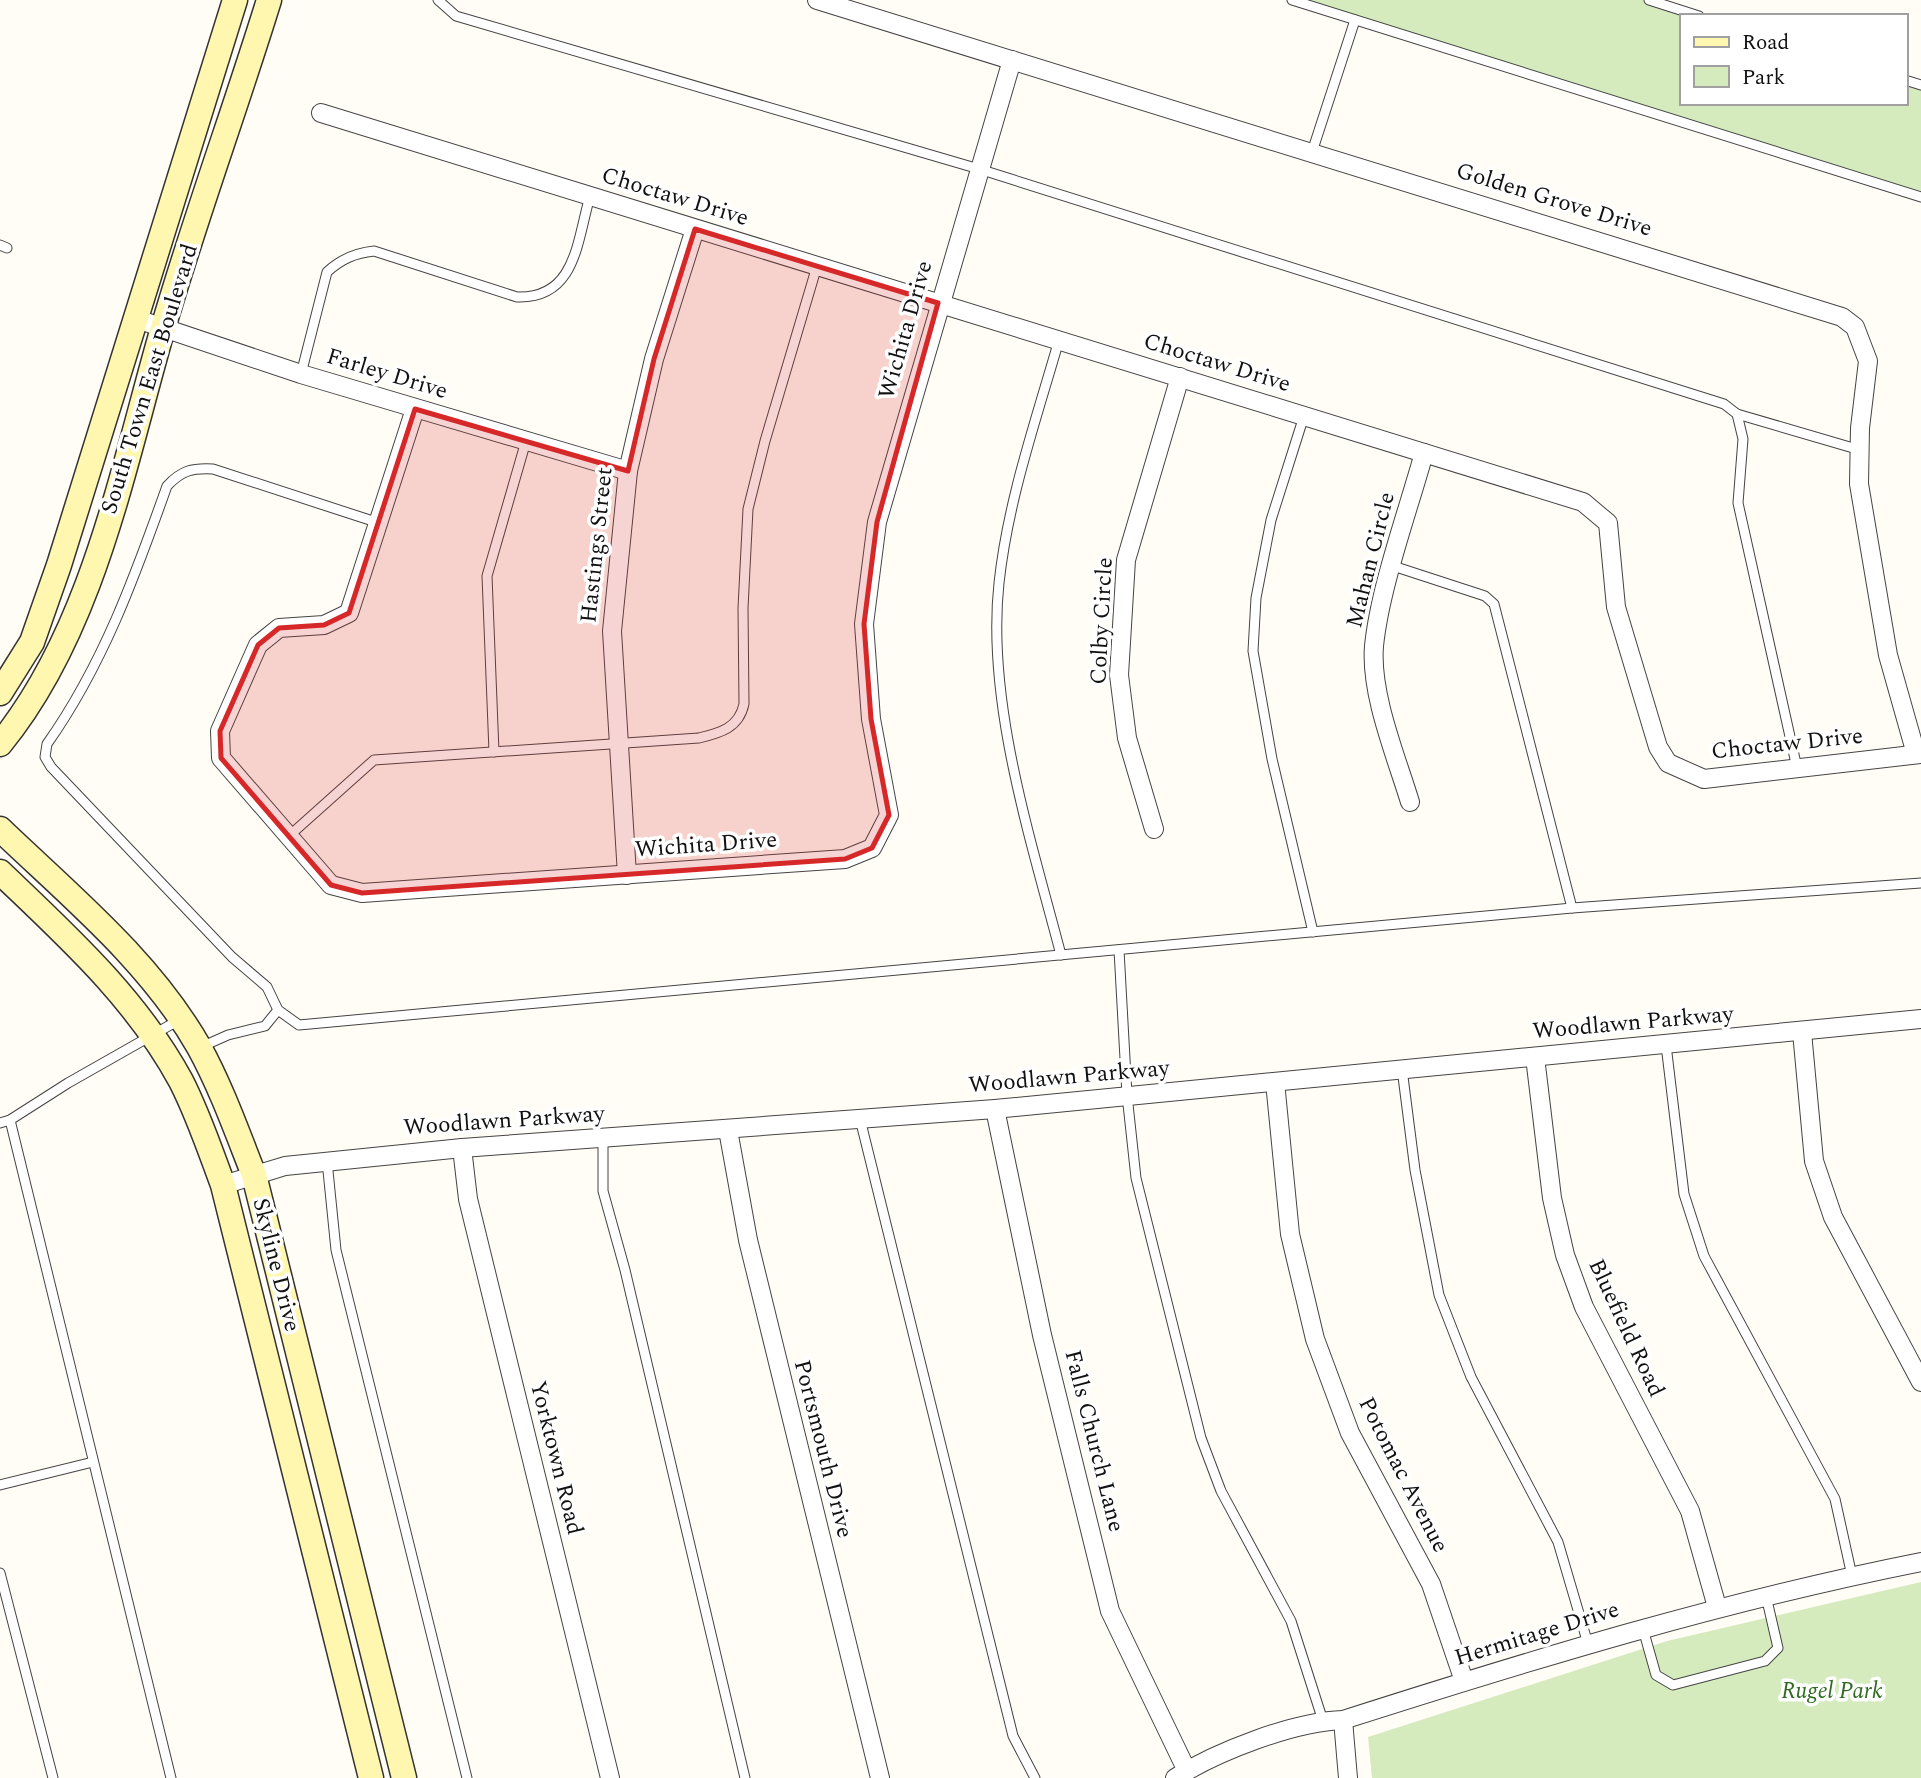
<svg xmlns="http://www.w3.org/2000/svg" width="1921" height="1778" font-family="Spectral,serif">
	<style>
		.green { fill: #d5ebbd }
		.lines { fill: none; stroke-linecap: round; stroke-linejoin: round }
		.lane-casing { stroke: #444; stroke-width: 11 }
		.street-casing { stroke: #444; stroke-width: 20 }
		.secondary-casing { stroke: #333; stroke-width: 27 }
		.lane { stroke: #fff; stroke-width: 9 }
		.street { stroke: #fff; stroke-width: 18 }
		.secondary { stroke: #fff6b0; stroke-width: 24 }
		.marked { fill: #d62828; fill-opacity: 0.2; stroke: #d62828; stroke-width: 5; stroke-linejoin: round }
		.labels { text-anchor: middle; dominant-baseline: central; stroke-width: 7; stroke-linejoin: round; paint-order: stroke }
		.street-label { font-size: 23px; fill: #111; stroke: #fff }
		.park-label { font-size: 23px; font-style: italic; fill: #2f6b1f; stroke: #fff }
	</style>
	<rect width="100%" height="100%" fill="#fffdf5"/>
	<g class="green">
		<polygon points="1292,0 1649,0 1699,16 1681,16 1681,103 1905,103 1905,80 1921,85 1921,197"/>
		<polygon points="1921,1582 1921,1778 1372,1778 1368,1737 1667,1641"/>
	</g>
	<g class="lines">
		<g class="lane-casing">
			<g id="lane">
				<polyline points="438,0 456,16 979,169 1724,404 1737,414 1743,439 1738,503 1797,768"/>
				<polyline points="1292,0 1921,197"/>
				<polyline points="1649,0 1699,16"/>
				<polyline points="1905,80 1921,85"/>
				<polyline points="1312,152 1355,20"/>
				<polyline points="0,245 7,248"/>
				<path d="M1059 340C1036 420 1008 500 999 583 986 702 1031 840 1061 955"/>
				<path d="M301 374 327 272C341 259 355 253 374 251L517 297C576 299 577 241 590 196"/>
				<polyline points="1737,414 1860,450"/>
				<polyline points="1304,416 1271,520 1256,598 1253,651 1272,759 1313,932"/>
				<path d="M379 523 213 469C192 468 182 470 167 486 135 576 103 665 47 744L45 757 51 767 232 957 267 987 278 1010 299 1025 1572 908 1921 883"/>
				<polyline points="1393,566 1485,596 1494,604 1572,908"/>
				<polyline points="494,752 487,576 526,441"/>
				<path d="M289 836 374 760 699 738C720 733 739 728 744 704L743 608 748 509 765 441 817 266"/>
				<polyline points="1119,950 1127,1095 1136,1178 1201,1438 1221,1491 1291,1621 1323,1721"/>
				<polyline points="1666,1045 1684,1194 1704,1256 1835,1499 1852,1576"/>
				<polyline points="201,1047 228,1035 265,1026 278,1010"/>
				<polyline points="1402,1069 1415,1170 1439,1295 1471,1377 1558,1542 1588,1644"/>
				<polyline points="860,1119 1013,1736 1035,1778"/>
				<polyline points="10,1120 171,1778"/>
				<polyline points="0,1123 10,1120 68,1083 179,1020"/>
				<polyline points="603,1138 603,1191 625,1270 745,1778"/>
				<polyline points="327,1161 336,1250 467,1778"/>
				<polyline points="0,1485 93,1462"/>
				<polyline points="0,1573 53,1778"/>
				<polyline points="1643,1629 1656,1675 1673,1685 1765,1661 1778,1648 1766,1596"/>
			</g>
		</g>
		<g class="street-casing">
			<g id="street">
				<polyline points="817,0 1842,317 1855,327 1868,361 1860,428 1859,484 1888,655 1916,754"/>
				<polyline points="321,113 1583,502 1608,523 1616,607 1658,747 1668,763 1704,779 1921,754"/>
				<polyline points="134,318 301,374 628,471"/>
				<polyline points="415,409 349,613 324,625 279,628 258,645 220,731 221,758 331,885 362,893 845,859 872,848 889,815 871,719 864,624 877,522 1012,60"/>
				<path d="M1410 802C1396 756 1370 694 1374 646 1380 587 1408 511 1424 453"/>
				<polyline points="1154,829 1127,738 1119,675 1126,560 1180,377"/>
				<polyline points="627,875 612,631 628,471 654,359 695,229"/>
				<polyline points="1802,1032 1814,1161 1833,1217 1921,1382"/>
				<polyline points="1535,1057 1552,1198 1565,1255 1584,1307 1690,1511 1717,1607"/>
				<polyline points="1275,1082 1290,1234 1315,1339 1350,1433 1431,1584 1464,1681"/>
				<polyline points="995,1109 1042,1335 1110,1611 1187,1771"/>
				<polyline points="728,1130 748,1240 880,1778"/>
				<polyline points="462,1148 468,1199 610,1778"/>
				<polyline points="223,1185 285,1166 462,1148 995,1109 1921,1019"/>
				<polyline points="1343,1720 1348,1778"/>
				<path d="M1175 1778C1218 1751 1293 1722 1343 1720 1534 1659 1724 1601 1921 1562"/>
			</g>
		</g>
		<g class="secondary-casing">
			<g id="secondary">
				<polyline points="0,693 32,642 59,565 235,0"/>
				<path d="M0 744C93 631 123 466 163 328 195 218 235 110 269 0"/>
				<path d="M0 829C70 896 150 961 199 1047 221 1087 237 1132 254 1175L404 1778"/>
				<path d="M0 872C67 936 136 998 181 1081 198 1114 210 1150 223 1185L371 1778"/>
			</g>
		</g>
		<use href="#lane" class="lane"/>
		<use href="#street" class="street"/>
		<use href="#secondary" class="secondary"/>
	</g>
	<path class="marked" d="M695 229 938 303 877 522 864 624 871 719 889 815 872 848 845 859 362 893 331 885 221 758 220 731 258 645 279 628 324 625 349 613 415 409 628 471 654 359Z"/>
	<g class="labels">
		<g class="street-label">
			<text transform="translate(675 197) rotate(17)">Choctaw Drive</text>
			<text transform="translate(1554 200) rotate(17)">Golden Grove Drive</text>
			<text transform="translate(906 330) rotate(-74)">Wichita Drive</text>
			<text transform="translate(1217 363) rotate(17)">Choctaw Drive</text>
			<text transform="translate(387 374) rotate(17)">Farley Drive</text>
			<text transform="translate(150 379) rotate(-73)">South Town East Boulevard</text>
			<text transform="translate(597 545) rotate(-84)">Hastings Street</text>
			<text transform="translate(1371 560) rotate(-76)">Mahan Circle</text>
			<text transform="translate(1102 621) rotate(-87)">Colby Circle</text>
			<text transform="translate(1787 744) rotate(-6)">Choctaw Drive</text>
			<text transform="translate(706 845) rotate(-4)">Wichita Drive</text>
			<text transform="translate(1633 1023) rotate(-5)">Woodlawn Parkway</text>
			<text transform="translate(1069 1077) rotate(-5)">Woodlawn Parkway</text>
			<text transform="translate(504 1121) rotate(-4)">Woodlawn Parkway</text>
			<text transform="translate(276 1265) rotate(76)">Skyline Drive</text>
			<text transform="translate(1626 1328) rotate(65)">Bluefield Road</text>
			<text transform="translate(1094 1441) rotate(76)">Falls Church Lane</text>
			<text transform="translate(823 1449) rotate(76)">Portsmouth Drive</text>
			<text transform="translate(556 1458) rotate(76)">Yorktown Road</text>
			<text transform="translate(1403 1475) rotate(63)">Potomac Avenue</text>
			<text transform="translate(1537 1634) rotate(-17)">Hermitage Drive</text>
		</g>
		<g class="park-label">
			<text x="1832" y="1691">Rugel Park</text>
		</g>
	</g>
	<rect x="1680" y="14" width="228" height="91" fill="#ffffff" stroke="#a0a0a0" stroke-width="2"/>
	<rect x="1694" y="37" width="35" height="10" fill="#fff6b0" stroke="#a0a0a0" stroke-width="2"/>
	<text x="1742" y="49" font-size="21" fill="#111111">Road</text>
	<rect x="1694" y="66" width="35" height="21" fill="#d5ebbd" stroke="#a0a0a0" stroke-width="2"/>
	<text x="1742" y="84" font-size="21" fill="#111111">Park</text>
</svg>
